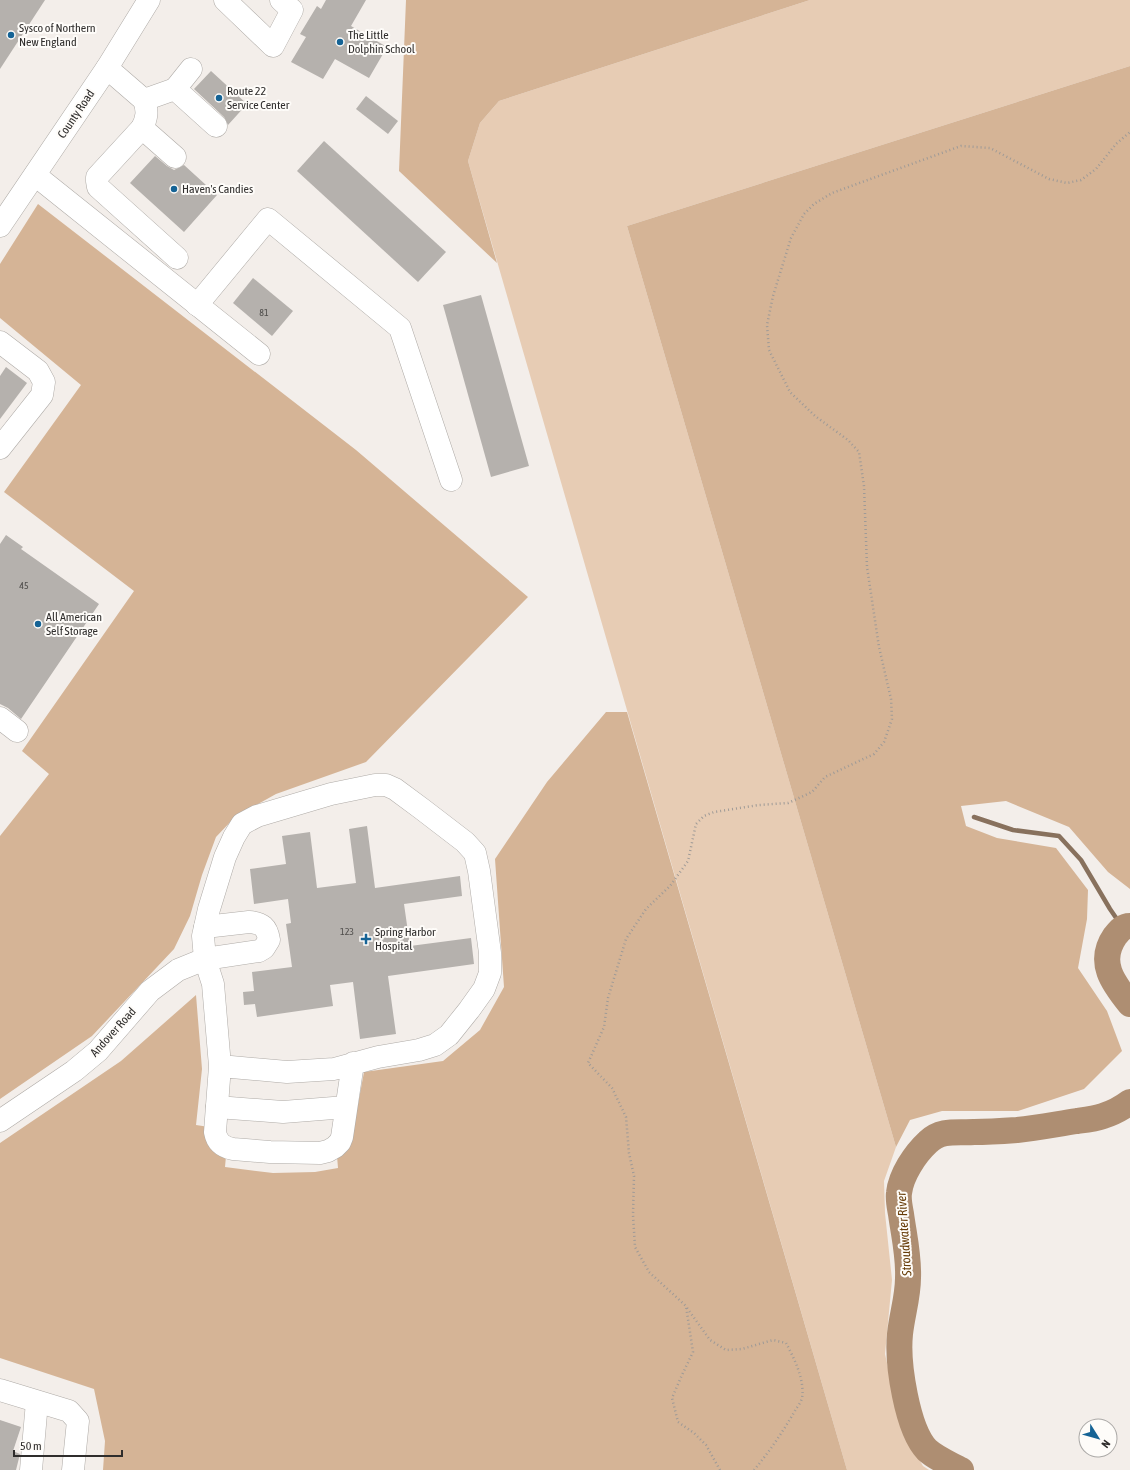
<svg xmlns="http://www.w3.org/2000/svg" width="1130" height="1470" font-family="'Asap Condensed',sans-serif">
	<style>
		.green { fill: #e7ccb4 }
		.forest { fill: #d5b496 }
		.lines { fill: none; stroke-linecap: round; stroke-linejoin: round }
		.stream { stroke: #88715d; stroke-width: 4.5 }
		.river { stroke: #ae8e72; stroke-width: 26 }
		.building { fill: #b5b1ad }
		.minor-casing { stroke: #afaba7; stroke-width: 23 }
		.major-casing { stroke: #afaba7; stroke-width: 23 }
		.path { stroke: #9e9a97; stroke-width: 2.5; stroke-dasharray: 1 3; stroke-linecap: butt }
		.minor { stroke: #fff; stroke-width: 22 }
		.major { stroke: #fff; stroke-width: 22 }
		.poi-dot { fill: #156395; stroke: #fefcf9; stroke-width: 1.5 }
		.labels { text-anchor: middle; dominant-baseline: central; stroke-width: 4; stroke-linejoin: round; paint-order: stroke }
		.number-label { font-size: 10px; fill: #504e4c }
		.poi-label { font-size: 12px; fill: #2f2d2c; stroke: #fefcf9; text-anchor: start }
		.street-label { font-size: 12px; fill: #2f2d2c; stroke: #fefcf9 }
		.water-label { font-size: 13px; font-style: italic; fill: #673c08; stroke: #fefcf9 }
	</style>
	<rect width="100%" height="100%" fill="#f3eeea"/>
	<polygon class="green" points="810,0 1130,0 1130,66 627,226 896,1147 884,1181 885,1213 892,1280 885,1354 902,1430 923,1466 929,1470 847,1470 468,161 480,123 499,101"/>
	<g class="forest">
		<polygon points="406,0 810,0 499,101 480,123 468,161 497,263 399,171"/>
		<polygon points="1130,66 1130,889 1108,872 1069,827 1006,801 961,806 966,826 997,838 1056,848 1088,890 1087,919 1078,968 1107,1011 1122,1051 1084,1089 1018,1111 942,1111 910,1120 896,1147 627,226"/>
		<polygon points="38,204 356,450 528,597 366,762 276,794 235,817 216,837 202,875 190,916 174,949 92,1036 0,1099 0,836 49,774 22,751 134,591 4,492 81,385 0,318 0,264"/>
		<polygon points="606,712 627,712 847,1470 103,1470 105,1441 94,1389 0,1358 0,1143 121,1061 196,995 202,1069 196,1125 209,1127 226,1156 225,1167 273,1173 315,1172 338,1168 337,1156 351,1142 364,1072 443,1061 480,1030 504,987 495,859 547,782"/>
	</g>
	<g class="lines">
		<polyline class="stream" points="974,817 1013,830 1059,836 1081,860 1110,909 1123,928"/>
		<g class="river">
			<path d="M1130 926C1123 926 1119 931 1115 936 1097 962 1113 983 1130 1004"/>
			<path d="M961 1470C950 1464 937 1459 927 1450 907 1429 897 1363 900 1334 902 1315 908 1297 908 1278 909 1256 904 1236 901 1214 900 1208 898 1200 899 1193 901 1175 915 1154 928 1142 941 1129 958 1133 974 1132 988 1132 1003 1131 1017 1130 1037 1128 1057 1124 1077 1121 1085 1120 1095 1119 1103 1116 1113 1113 1122 1108 1130 1102"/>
		</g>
	</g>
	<g class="building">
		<polygon points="0,0 45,0 0,69"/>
		<polygon points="326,0 366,0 351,26 387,47 369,78 335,59 323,79 291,62 306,37 300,34 317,6 321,9"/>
		<polygon points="211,71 247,104 228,125 224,117 194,89"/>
		<polygon points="366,96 398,121 388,134 356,109"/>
		<polygon points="324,141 446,252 418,282 297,171"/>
		<polygon points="155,156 167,166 174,170 184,165 217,195 184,232 130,183"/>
		<polygon points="253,278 293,311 272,336 233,303"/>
		<polygon points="481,295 529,466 491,477 443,305"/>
		<polygon points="6,367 27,383 0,419 0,376"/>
		<polygon points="6,535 23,547 21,549 99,604 21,719 8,708 0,704 0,544"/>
		<polygon points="367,826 375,888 460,876 462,896 404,904 410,946 471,938 474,964 388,976 396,1034 360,1039 353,982 330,985 333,1006 257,1017 255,1004 244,1005 243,992 254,991 252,972 292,967 286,924 291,923 288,899 254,904 250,869 286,864 282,836 310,832 317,888 356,883 349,829"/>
		<polygon points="0,1420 21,1427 13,1451 20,1454 16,1470 0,1470"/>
	</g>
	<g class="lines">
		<g class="minor-casing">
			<g id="minor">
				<polyline points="225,0 273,46 292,10 281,0"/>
				<path d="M107 68 144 100C148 111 147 118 142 128L97 177V181L98 187 177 258"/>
				<polyline points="175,89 191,69"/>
				<polyline points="144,100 175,89 216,126"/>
				<polyline points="142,128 175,157"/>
				<polyline points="35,175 259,354"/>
				<polyline points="197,305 268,219 400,328 451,480"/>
				<polyline points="0,342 38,371 44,382 42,395 0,448"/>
				<polyline points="0,718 17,731"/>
				<path d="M220 1066 287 1072 334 1069 378 1057 419 1050 435 1045 449 1035 469 1010 484 989 490 973V953L479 871 475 853 465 842 422 809 395 789 386 785H375L331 794 257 816 242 824 234 837 225 857 209 909 203 936 205 959 213 984 220 1066 215 1132C217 1143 223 1147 233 1149L270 1152 320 1153 328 1151 335 1147 340 1142 342 1137 353 1063"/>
				<polyline points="217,1107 283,1112 346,1107"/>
				<path d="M0 1121 74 1071 98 1051 150 991 178 970 205 959 259 951 264 948 269 940C267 927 262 923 249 922L205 927"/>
				<polyline points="0,1390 69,1411 78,1421 73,1470"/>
				<polyline points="31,1470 37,1402"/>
			</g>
		</g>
		<g class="major-casing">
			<polyline id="major" points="0,226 107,68 149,0"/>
		</g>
		<g class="path">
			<path d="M687 1308 710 1340 726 1350 742 1349 773 1340 786 1343C794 1358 805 1380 802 1398 801 1402 798 1406 796 1409 784 1430 770 1451 754 1470"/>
			<polyline points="720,1470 706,1445 694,1433 678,1422 672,1398 682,1375 693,1352 686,1306 649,1272 635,1247 633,1215 634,1176 629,1153 626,1117 612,1088 588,1063 604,1027 608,998 626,939 646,909 670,886 688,861 696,824 704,816 714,812 759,805 788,803 812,792 825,777 874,754 884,742 892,719 891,699 879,647 867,567 864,486 859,452 848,440 815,416 790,392 769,350 767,325 773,296 791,238 804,214 814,204 832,193 961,146 990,148 1049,179 1067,183 1081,180 1096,169 1116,144 1130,132"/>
		</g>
		<use href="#minor" class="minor"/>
		<use href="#major" class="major"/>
	</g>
	<g class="poi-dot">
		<circle cx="11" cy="35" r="4"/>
		<circle cx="340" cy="42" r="4"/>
		<circle cx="219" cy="98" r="4"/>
		<circle cx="174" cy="189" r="4"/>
		<circle cx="38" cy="624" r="4"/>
		<path d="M364 933h4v4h4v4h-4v4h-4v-4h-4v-4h4z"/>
	</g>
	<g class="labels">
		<g class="number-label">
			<text x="264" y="312">81</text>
			<text x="24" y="585">45</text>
			<text x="347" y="931">123</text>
		</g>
		<g class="poi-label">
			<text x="19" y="28">Sysco of Northern<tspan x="19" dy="14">New England</tspan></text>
			<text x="348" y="35">The Little<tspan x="348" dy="14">Dolphin School</tspan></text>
			<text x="227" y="91">Route 22<tspan x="227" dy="14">Service Center</tspan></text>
			<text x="182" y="189">Haven's Candies</text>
			<text x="46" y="617">All American<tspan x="46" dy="14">Self Storage</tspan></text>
			<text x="375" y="932">Spring Harbor<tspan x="375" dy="14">Hospital</tspan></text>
		</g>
		<g class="street-label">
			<text transform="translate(76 114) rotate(-56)">County Road</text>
			<text transform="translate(113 1032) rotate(-48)">Andover Road</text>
		</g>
		<g class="water-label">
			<text transform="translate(904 1234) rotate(-94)">Stroudwater River</text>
		</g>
	</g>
	<g transform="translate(1098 1438) rotate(127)"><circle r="19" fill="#fefcf9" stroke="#aba9a7"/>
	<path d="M0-3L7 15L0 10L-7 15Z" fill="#156395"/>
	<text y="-6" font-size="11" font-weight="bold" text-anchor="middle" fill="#2f2d2c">N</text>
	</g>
	<path d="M14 1450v6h108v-6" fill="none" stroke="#2f2d2c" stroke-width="2"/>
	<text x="20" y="1450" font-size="12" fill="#2f2d2c" stroke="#fefcf9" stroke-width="3" paint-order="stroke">50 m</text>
</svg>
